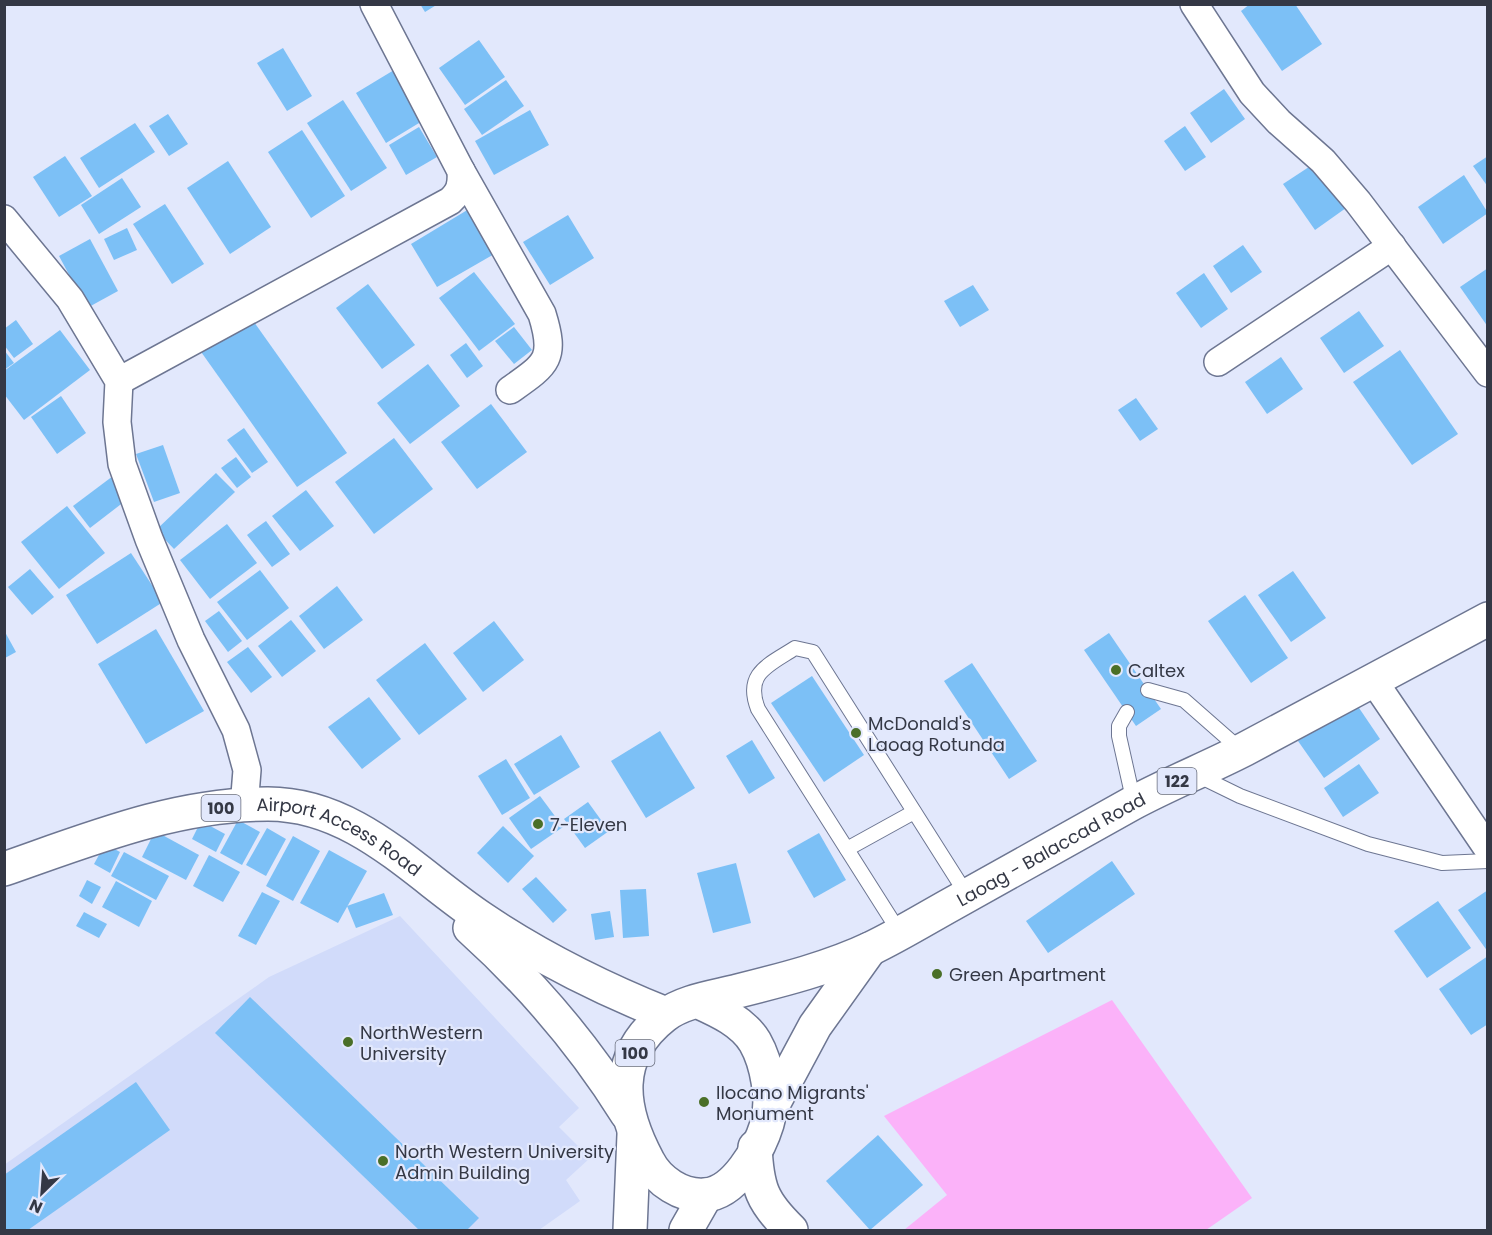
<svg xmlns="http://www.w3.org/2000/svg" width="1492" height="1235" font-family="Poppins,sans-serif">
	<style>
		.built { fill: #d1dbfa }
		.green { fill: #fbb2f9 }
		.building { fill: #7cc0f6 }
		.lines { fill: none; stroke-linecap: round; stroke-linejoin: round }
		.service-casing { stroke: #6d7692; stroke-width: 16 }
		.minor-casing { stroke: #6d7692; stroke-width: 30 }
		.secondary-casing { stroke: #6d7692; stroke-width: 36 }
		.primary-casing { stroke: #6d7692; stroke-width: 36 }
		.service { stroke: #fff; stroke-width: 14 }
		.minor { stroke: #fff; stroke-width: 27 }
		.secondary { stroke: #fff; stroke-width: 33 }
		.primary { stroke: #fff; stroke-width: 33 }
		.poi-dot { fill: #4a6f28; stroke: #e2e8fc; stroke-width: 2 }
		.labels { text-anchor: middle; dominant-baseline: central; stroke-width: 4.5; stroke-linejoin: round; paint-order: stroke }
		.shield { fill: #e2e8fc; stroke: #686d7c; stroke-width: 1.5 }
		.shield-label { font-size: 16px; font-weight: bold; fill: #343845 }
		.poi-label { font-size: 18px; fill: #343845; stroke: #e2e8fc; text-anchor: start }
		.street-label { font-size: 18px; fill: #343845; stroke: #e2e8fc }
	</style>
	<rect width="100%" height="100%" fill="#e2e8fc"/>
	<polygon class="built" points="400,916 579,1108 559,1127 590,1158 566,1180 580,1201 539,1230 5,1230 4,1165 269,977"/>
	<polygon class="green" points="1112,1000 1252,1198 1206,1230 904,1230 947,1195 884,1116"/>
	<g class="building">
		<polygon points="420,4 438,4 425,12"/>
		<polygon points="1250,4 1295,4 1322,44 1282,71 1241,11"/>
		<polygon points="479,40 505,77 465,105 439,68"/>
		<polygon points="283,48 312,96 287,111 257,63"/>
		<polygon points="399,67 429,117 386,143 356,93"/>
		<polygon points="506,80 524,106 482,135 464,109"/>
		<polygon points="1224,89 1245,119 1211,143 1190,113"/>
		<polygon points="343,100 387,168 351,191 307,123"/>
		<polygon points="530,110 549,145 494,175 475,141"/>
		<polygon points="168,114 188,144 169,156 149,126"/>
		<polygon points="135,123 155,152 99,188 80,158"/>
		<polygon points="1185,126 1206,157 1185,171 1164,141"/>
		<polygon points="419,127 437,157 406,175 389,145"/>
		<polygon points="302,130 345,196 311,218 268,152"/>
		<polygon points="65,156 92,196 59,217 33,177"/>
		<polygon points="1488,156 1488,187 1473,166"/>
		<polygon points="228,161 271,227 230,254 187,188"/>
		<polygon points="1315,163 1346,208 1315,230 1283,184"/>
		<polygon points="1464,175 1488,213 1443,244 1418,207"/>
		<polygon points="122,178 141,207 99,234 81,205"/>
		<polygon points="165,204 204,264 172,284 133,224"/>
		<polygon points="469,209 496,253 437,287 411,244"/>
		<polygon points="568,215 594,258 550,285 523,242"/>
		<polygon points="127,228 137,250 114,260 104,239"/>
		<polygon points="90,239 118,291 87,308 59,256"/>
		<polygon points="1243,245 1262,272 1231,293 1213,266"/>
		<polygon points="1488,268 1488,327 1460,287"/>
		<polygon points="474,272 515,324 479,351 439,298"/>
		<polygon points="1204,273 1228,309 1201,328 1176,293"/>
		<polygon points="368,284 415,345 382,369 336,308"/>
		<polygon points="973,285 989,310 960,327 944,301"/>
		<polygon points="1359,311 1384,346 1344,373 1320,338"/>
		<polygon points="249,315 347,453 297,487 199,349"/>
		<polygon points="16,320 33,344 14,358 4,345 4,329"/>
		<polygon points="514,327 532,350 514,364 495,341"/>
		<polygon points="60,330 90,370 24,420 4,394 4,371"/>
		<polygon points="466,343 483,366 467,378 450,355"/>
		<polygon points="4,350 14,363 4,370"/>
		<polygon points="1400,350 1458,434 1412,465 1353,382"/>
		<polygon points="1281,357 1303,389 1267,414 1245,382"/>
		<polygon points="428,364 460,406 410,444 377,403"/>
		<polygon points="61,396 86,433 57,454 31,417"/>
		<polygon points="1136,398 1158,429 1140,441 1118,410"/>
		<polygon points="491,404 527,452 477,489 441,442"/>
		<polygon points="244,428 268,462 252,473 227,440"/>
		<polygon points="394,438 433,489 374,534 335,482"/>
		<polygon points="163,445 180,493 154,502 136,454"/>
		<polygon points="236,457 251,477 237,488 221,468"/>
		<polygon points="216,473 235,492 174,549 156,530"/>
		<polygon points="113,476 129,498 90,528 73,506"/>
		<polygon points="306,490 334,526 300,551 272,516"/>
		<polygon points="67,506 105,553 59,589 21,542"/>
		<polygon points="266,521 290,554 272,567 247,535"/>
		<polygon points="227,524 257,563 210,599 180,560"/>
		<polygon points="131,553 163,602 97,644 66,595"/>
		<polygon points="30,569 54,597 32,615 8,587"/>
		<polygon points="260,570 289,608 247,640 217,602"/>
		<polygon points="1293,571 1326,618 1291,642 1258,595"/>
		<polygon points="337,586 363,620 324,649 299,616"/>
		<polygon points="1245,595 1288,658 1251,683 1208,621"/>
		<polygon points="219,611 242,641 228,652 205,621"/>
		<polygon points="291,620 316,651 282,677 258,646"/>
		<polygon points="494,621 524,660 483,692 453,653"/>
		<polygon points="156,629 204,711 146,744 98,664"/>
		<polygon points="5,632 16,652 5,658"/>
		<polygon points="1109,633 1161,709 1136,726 1084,650"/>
		<polygon points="425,643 467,699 419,735 376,680"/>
		<polygon points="248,647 272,677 251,693 227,662"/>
		<polygon points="972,663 1037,761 1009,779 944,681"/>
		<polygon points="812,676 864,755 824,782 771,703"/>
		<polygon points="369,697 401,739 362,769 328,727"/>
		<polygon points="1355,702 1380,739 1324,778 1298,741"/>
		<polygon points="660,731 695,788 646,818 611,761"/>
		<polygon points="561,735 580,767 534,795 514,764"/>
		<polygon points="752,740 775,778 749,794 726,756"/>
		<polygon points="506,759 530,798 502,815 478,776"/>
		<polygon points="1359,764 1379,793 1343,817 1324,788"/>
		<polygon points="540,796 563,827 531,849 509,818"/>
		<polygon points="588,802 609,831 585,848 564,819"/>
		<polygon points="238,820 260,832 242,865 220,853"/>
		<polygon points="201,821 225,834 216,852 192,839"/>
		<polygon points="503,826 534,856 508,883 477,853"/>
		<polygon points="267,828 286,839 266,876 246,865"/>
		<polygon points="155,831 199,855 186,880 142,857"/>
		<polygon points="819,833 846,880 814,898 787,851"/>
		<polygon points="293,836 320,851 293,901 266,886"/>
		<polygon points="105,844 120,852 110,873 94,864"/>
		<polygon points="329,850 367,871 338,923 300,903"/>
		<polygon points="124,852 169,876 156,900 111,876"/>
		<polygon points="209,855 240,872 223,902 193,886"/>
		<polygon points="1112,861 1135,894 1048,953 1026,921"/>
		<polygon points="736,863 751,923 713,933 697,873"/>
		<polygon points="536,877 567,910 553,923 522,889"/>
		<polygon points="87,880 101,887 92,904 79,896"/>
		<polygon points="116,881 152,901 139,927 102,907"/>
		<polygon points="646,889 649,936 623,938 620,890"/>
		<polygon points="1488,890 1488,952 1458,910"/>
		<polygon points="262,892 280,901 256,945 238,936"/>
		<polygon points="384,893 393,915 356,928 347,906"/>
		<polygon points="1438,901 1471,948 1427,978 1394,931"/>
		<polygon points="610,911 614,937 595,940 591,914"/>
		<polygon points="84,912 107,924 99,938 76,926"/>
		<polygon points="1488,956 1488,1024 1471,1035 1439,989"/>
		<polygon points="250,997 479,1218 467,1230 419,1230 215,1033"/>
		<polygon points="136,1082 170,1130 28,1230 4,1230 4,1175"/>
		<polygon points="878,1135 923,1185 870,1230 826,1181"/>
	</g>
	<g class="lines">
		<g class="service-casing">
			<g id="service">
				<polyline points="1148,690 1184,700 1242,751"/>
				<polyline points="1127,712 1119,726 1119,736 1134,803"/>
				<polyline points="1197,775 1240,796 1368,844 1442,863 1488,861"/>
				<polyline points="847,849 914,812"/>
				<path d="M900 933 758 709C744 673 769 665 795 648L813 652 967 895"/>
			</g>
		</g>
		<g class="minor-casing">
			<g id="minor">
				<polyline points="1194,4 1252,93 1279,122 1323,161 1358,202 1488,373"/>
				<path d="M461 171 542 314C556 359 547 364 510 390"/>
				<polyline points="4,219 70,299 119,381 117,422 122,464 149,539 191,640 236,730 247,770 244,807"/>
				<polyline points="1218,362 1392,246"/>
				<path d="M119 381 450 201C460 192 462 185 461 171L374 4"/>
				<polyline points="1373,680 1488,849"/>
			</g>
		</g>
		<g class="secondary-casing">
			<path id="secondary" d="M755 1147C757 1188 762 1202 791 1230"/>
		</g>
		<g class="primary-casing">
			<g id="primary">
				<path id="s1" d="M4 869C90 839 176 804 268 804 355 804 414 873 481 918 539 957 601 988 666 1014"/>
				<path d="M470 928C531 983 584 1045 627 1114"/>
				<path id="s2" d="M699 1002C719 1011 743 1022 755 1042 767 1063 774 1100 767 1124 759 1150 735 1193 705 1195 682 1197 658 1181 648 1161 620 1109 612 1057 664 1016 683 1001 715 997 738 991 782 980 830 968 872 948 899 935 925 919 952 904 1012 871 1071 837 1131 804 1168 784 1208 768 1245 749 1326 706 1407 662 1488 619"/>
				<polyline points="770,1110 815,1026 870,949"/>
				<polyline points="630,1230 634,1135"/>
				<polyline points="686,1230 706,1195"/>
			</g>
		</g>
		<use href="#service" class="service"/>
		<use href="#minor" class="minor"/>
		<use href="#secondary" class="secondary"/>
		<use href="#primary" class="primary"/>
	</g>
	<g class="poi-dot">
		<circle cx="1116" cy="670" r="6"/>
		<circle cx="856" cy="733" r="6"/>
		<circle cx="538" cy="824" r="6"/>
		<circle cx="937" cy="974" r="6"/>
		<circle cx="348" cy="1042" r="6"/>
		<circle cx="704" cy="1102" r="6"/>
		<circle cx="383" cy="1161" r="6"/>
	</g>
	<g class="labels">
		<g class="shield">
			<rect x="1157.5" y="768" width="39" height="26" rx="4.5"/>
			<rect x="201.5" y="795" width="39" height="26" rx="4.5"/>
			<rect x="615.5" y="1040" width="39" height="26" rx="4.5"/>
		</g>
		<g class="shield-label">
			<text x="1177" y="781">122</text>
			<text x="221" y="808">100</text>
			<text x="635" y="1053">100</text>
		</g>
		<g class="poi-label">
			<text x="1128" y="670">Caltex</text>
			<text x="868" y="723">McDonald's<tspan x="868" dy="21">Laoag Rotunda</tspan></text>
			<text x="550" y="824">7-Eleven</text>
			<text x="949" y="974">Green Apartment</text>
			<text x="360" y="1032">NorthWestern<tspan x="360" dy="21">University</tspan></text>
			<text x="716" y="1092">Ilocano Migrants'<tspan x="716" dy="21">Monument</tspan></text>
			<text x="395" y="1151">North Western University<tspan x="395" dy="21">Admin Building</tspan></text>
		</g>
		<g class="street-label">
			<text stroke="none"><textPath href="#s1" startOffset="352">Airport Access Road</textPath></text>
			<text stroke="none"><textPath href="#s2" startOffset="909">Laoag - Balaccad Road</textPath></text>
		</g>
	</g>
	<rect width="1492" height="1235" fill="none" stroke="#343845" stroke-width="12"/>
	<g transform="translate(42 1193) rotate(205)" stroke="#e2e8fc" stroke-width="4.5" paint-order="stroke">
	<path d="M0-4.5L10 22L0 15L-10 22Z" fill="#343845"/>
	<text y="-9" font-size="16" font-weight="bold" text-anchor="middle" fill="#343845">N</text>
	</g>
</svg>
